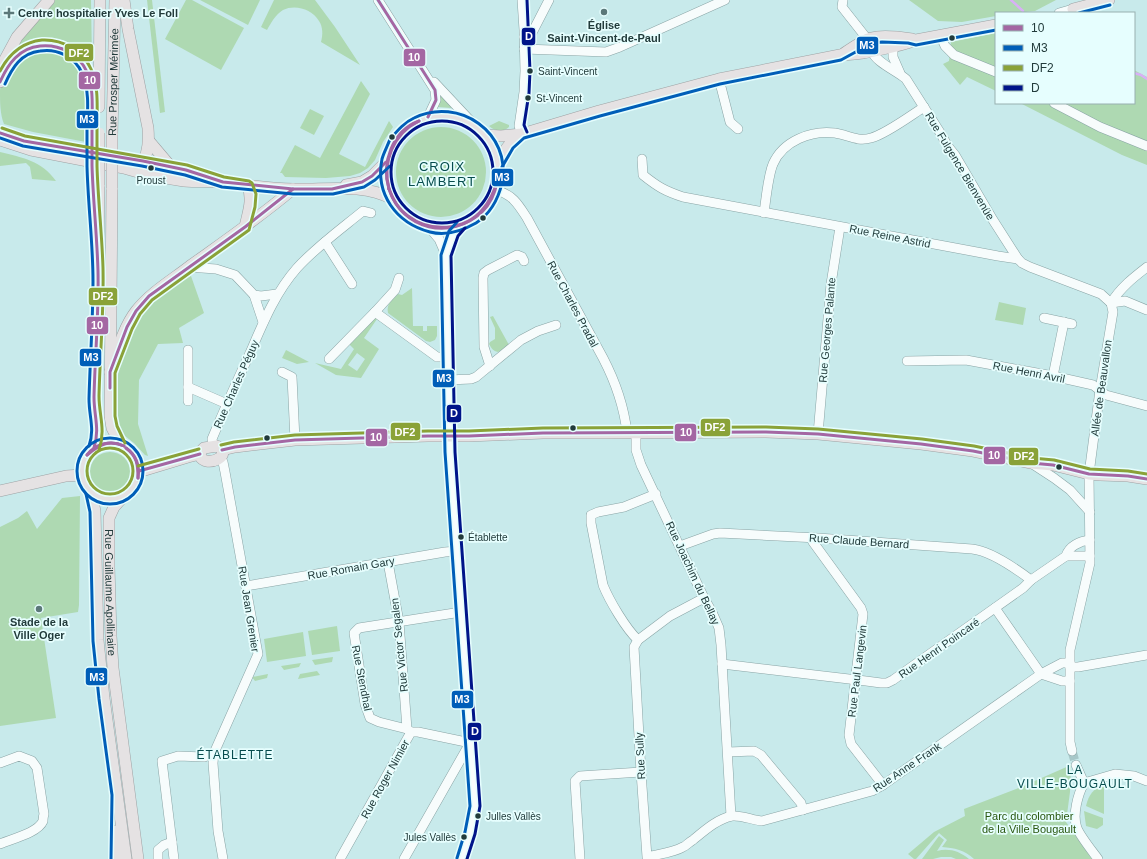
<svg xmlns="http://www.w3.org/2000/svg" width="1147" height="859" font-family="Helvetica,sans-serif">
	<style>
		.green { fill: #aed9b2; fill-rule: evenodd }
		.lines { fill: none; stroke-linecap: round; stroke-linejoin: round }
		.stream { stroke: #d8b0f6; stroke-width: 2.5 }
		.minor-tunnel { stroke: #a7c7c8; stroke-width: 9; stroke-dasharray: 9 4.5; stroke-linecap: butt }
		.minor-casing { stroke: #89a4a5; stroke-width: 10 }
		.major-casing { stroke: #9ea2a4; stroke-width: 12 }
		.minor { stroke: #f7fcfc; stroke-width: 9 }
		.major { stroke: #e5e2e3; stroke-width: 11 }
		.major-bridge-casing { stroke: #9ea2a4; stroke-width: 12; stroke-linecap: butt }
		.major-bridge { stroke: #e5e2e3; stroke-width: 11 }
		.bus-1-casing { stroke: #e6fefe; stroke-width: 6 }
		.bus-2-casing { stroke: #e6fefe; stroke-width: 6 }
		.bus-3-casing { stroke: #e6fefe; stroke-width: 6 }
		.bus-4-casing { stroke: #e6fefe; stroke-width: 6 }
		.bus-1 { stroke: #a467a3; stroke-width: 3 }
		.bus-2 { stroke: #005eb8; stroke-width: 3 }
		.bus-3 { stroke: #8aa238; stroke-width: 3 }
		.bus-4 { stroke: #001489; stroke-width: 3 }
		.poi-dot { fill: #5c7879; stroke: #e6fefe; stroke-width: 1.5 }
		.bus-dot { fill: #223b3b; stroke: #e6fefe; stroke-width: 1.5 }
		.labels { text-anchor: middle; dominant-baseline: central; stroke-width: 3.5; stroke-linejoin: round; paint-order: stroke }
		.bus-label { font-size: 10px; fill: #223b3b; stroke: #e6fefe; text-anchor: start }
		.poi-label { font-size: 11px; font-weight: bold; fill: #223b3b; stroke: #e6fefe }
		.street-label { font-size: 11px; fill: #223b3b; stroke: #e6fefe }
		.park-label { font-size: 11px; fill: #29560e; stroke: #e6fefe }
		.neighbourhood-label { font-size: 12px; letter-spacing: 1px; fill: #064c4d; stroke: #e6fefe }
		.quarter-label { font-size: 13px; letter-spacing: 1px; fill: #064c4d; stroke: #e6fefe }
		.line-badge { stroke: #e6fefe; stroke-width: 1.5 }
		.badge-label { font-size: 11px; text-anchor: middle; font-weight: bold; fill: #fff }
	</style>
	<rect width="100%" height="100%" fill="#c8eaeb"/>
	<g class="green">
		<polygon points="54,0 91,0 92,61 78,47 63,40 41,38 17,49 20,37"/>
		<polygon points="147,0 152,0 165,112 160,113"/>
		<polygon points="186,0 192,0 244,28 221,70 165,39"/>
		<polygon points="200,0 260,0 248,25"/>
		<path d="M274 0H315L335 27 360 65 321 42C323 35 323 27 319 21 312 9 295 4 283 10 275 15 271 23 267 30L261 27Z"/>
		<polygon points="909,0 1056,0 1035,11 1014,13 996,13 996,16 962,22 938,21"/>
		<polygon points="996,33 996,91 967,77 960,85 943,64 949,61 951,42"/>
		<path d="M40 51H53L65 55 75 63 82 73 86 83V142L33 132 4 124C0 114 0 102 0 90 2 77 16 60 28 54 31 53 36 52 40 51Z"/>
		<polygon points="1134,70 1147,77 1147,165 1122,155 1020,103 1134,103"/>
		<polygon points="361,81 370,94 339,154 365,167 389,121 393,127 383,142 375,160 368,168 360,173 350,176 326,178 285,177 282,173 280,173 295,145 320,158"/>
		<polygon points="438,91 451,106 451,108 438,107 440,101"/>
		<polygon points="310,109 324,116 314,135 300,128"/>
		<path d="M499 121 509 125V127C502 133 495 131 489 126Z"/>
		<circle cx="441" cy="172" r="45"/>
		<path d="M0 152C23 158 41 160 56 181L32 179 30 167 26 163 0 166Z"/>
		<polygon points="191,276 204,313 179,328 183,343 158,344 139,380 138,424 148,456 145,455 134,443 125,436 122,433 118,422 118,375 124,340 143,307 175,282"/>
		<path d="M412 288 413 326H423V331H427V326H437V336L435 340 430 342 426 341 388 313C386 304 392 300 398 294L402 295Z"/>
		<polygon points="999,302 1026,308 1023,325 995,320"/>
		<path d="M493 316 509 345 498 352C493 351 492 349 489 344L490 342 495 339V328L490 317Z"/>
		<path d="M376 318 377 319 364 338 379 349 361 378 336 375 315 363 341 369 354 349 349 344 374 319ZM357 353 365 359 357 371 348 365Z"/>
		<polygon points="286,350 309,362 297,364 282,358"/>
		<circle cx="110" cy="472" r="20"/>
		<polygon points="80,496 79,605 78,612 41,618 56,718 0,726 0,527 18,518 27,511 37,529 62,498"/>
		<polygon points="337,626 340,651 312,655 308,631"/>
		<polygon points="303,632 306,656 267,662 264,639"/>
		<polygon points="333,657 332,662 315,665 312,660"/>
		<polygon points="301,663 299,667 284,670 281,666"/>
		<polygon points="317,671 320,675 298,679 300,674"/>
		<polygon points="268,674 267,678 255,681 252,677"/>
		<path d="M1071 765 1070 792 1066 822 1092 859H974C965 850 954 848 942 847L947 840 939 833 916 859H914L908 854 934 832 965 816 964 809 1021 787Z"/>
		<path d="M1104 785V814L1086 806C1089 794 1093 789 1104 785Z"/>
		<polygon points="1084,811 1103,818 1103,825 1097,829 1086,826"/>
		<path d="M939 836 944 840 937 851C949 848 959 851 969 859H956L951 857H941L933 859H922Z"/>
	</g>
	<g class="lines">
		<g class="stream">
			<polyline points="1011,0 1023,11"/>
			<polyline points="1134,73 1141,75 1147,79"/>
		</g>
		<polyline class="minor-tunnel" points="1072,751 1076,765"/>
		<g class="minor-casing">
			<g id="minor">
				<polyline points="378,0 435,90 436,100 428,117"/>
				<polyline points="522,0 524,30 525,71 524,92 519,126 522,134"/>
				<polyline points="843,0 842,7 868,40"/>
				<polyline points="1059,13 1073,9"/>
				<polyline points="940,35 945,46 954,55 996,72"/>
				<polyline points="524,37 533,31 549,0"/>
				<polyline points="893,47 893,57 900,73"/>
				<polyline points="524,49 606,52 620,47 725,0"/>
				<path d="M872 51C875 62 897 71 906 79L941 134 947 145 955 155 993 220 1018 259 1022 263 1030 267 1101 294 1111 303"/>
				<polyline points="719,79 730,122 738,129"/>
				<polyline points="434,82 478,129"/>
				<polyline points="1054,103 1100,127 1147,146"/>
				<path d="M642 159 643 175C658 187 665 191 683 197L998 256 1018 259"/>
				<path d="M496 190C513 195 518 204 527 218L603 358C615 381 624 406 627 433"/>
				<path d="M764 213C766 199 768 176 773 164 783 141 811 130 835 133 848 135 857 142 871 138 886 134 910 116 924 107"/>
				<polyline points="461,225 454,233 446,255 450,452 470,728 475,806 470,833 462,859"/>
				<polyline points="429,227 439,239 446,255"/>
				<polyline points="325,242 352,284"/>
				<polyline points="188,267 216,269 235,275 254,295 261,296 277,294"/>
				<polyline points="254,295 263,322"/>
				<path d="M1111 303C1120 288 1134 277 1147 267"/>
				<polyline points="1111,303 1125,301 1147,310"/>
				<polyline points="375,312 437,357 448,357"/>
				<polyline points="1044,318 1072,324"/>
				<polyline points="329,359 375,312 395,290 399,278"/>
				<polyline points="907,361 966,360 1053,376 1093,385 1106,395 1147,406"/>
				<polyline points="490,366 484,347 483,278 484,273 488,270 517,255 522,257 524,261"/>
				<polyline points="282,372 292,377 295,440"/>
				<polyline points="1053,376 1064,322"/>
				<polyline points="448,380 471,379 476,377 521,340 538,331 556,325"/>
				<polyline points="188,387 227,404"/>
				<polyline points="188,401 188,350"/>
				<polyline points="636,433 636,450 641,465 704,598 712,612 719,628 721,645 731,816"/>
				<polyline points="818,434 831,284 840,227"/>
				<path d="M213 446 212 439C224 410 237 381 250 353 263 323 275 293 297 268 316 247 341 229 363 211L371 213"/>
				<polyline points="220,458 223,462 225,472 258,654 214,753 213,763 218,831 223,859"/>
				<polyline points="1031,463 1054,478 1070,490 1090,512"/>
				<polyline points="812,537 813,542 861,608 863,614 849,735 851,744 883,785"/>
				<path d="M680 546 713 534 720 533 818 538 972 549C991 551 1015 568 1031 580"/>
				<path d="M1066 556C1069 546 1080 541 1090 540"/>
				<polyline points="388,562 399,622 407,729"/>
				<polyline points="246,586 445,552 457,551"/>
				<path d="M704 598 670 616 638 640 634 647 641 772 647 857C659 854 672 853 683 847 686 846 689 842 693 840 704 831 717 819 732 816 742 815 752 820 762 821L872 791 883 785 1041 674 1062 663H1070"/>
				<polyline points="995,608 1041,674"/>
				<path d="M638 640C626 629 609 600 603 585L591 523V515L598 512 624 507 656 494"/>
				<polyline points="722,664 866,681 881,683 887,683 893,680 1023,588 1031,580 1066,556 1090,556"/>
				<polyline points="1070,667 1078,667 1147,655"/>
				<polyline points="1041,674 1062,681 1070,681"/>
				<polyline points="411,732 407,729 379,722 370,718 365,704 354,633 359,628 461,612"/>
				<polyline points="1072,751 1070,742 1070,650 1090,563 1089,474 1100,390 1113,312 1111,303"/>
				<polyline points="728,752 754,751 761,755 801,803 803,810"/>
				<path d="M0 763 19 756 32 761 37 768 44 814C43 817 43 819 43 821 38 833 11 839 0 844"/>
				<polyline points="1076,765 1084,783"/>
				<path d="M1084 783C1078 794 1072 815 1077 828 1080 836 1093 852 1098 859"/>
				<polyline points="1084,783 1115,774 1134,776 1147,781"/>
				<polyline points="158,859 158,850 164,845 172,842"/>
				<polyline points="174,859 162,761 178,756 204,757 214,753"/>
				<polyline points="340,859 411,732 418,732 466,742 471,742"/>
				<polyline points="404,859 466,750 471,750"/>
				<polyline points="580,859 575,781 580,776 641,772"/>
			</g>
		</g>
		<g class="major-casing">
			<g id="major">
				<path d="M124 0 128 29 148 128C149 141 149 157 139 166"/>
				<polyline points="1073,9 1109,0"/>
				<path d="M843 54C852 48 861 41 871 38 883 35 899 37 912 39"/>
				<polyline points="2,65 17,37 49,0"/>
				<path d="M0 82C4 72 8 63 16 56 38 37 74 45 87 71 95 88 92 113 92 132"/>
				<polyline points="99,107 100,0"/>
				<circle cx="442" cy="172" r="56"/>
				<path id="s1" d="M112 135 115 0"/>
				<path d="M485 135 501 136 522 134 599 111 719 79 840 55C848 55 855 54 863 53 881 49 899 47 916 40L996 25"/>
				<polyline points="19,139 171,167 186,170 209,178"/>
				<path d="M0 140 31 150 124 168C143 174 164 178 184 181 197 182 210 181 224 182 247 185 270 189 293 189 325 190 364 183 392 199"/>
				<polyline points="149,141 171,167"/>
				<polyline points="498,165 506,149 509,145 522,134"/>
				<polyline points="346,185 362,182 372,176 386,162"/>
				<polyline points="112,188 110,416 112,428 121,445"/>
				<path d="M245 227C248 212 253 201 248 186"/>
				<path d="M110 372C117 352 123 328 136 311 151 292 172 280 190 266 225 241 260 217 293 189"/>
				<circle cx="110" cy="471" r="28"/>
				<path d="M217 446C235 455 206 469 200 456L201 451 204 448Z"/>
				<polyline points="94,448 97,439 99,431 94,405 97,321 99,185"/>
				<polyline points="222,450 235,447 295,440 428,436 469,436 543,433 606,433 766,432 818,434 921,444 973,451 1031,463 1053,465 1089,474 1100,475 1128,476 1147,479"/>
				<polyline points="139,471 145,470 188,457 200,454"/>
				<polyline points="0,491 66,476 82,475"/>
				<polyline points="91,493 95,511 98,640 104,698 126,859"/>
				<path id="s2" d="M123 497 114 507 109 518V567L111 636 113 668 138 859"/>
				<polyline points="116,859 116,831"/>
			</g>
		</g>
		<use href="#minor" class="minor"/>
		<use href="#major" class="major"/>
		<g class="major-bridge-casing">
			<g id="major-bridge">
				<polyline points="112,135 112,188"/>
				<polyline points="99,185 99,133"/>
			</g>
		</g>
		<use href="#major-bridge" class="major-bridge"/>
		<g class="bus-1-casing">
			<g id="bus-1">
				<polyline points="378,0 435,90 436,100 428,117"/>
				<path d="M0 82C8 64 19 48 40 46 60 44 79 54 87 72 94 89 92 108 92 126 92 139 92 152 92 165 93 200 97 235 98 271 99 313 95 355 94 397 94 417 100 428 94 448"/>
				<polyline points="0,133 24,141 143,161 186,170 223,182 293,189 332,189 362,182 372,176 386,162"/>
				<path d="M389 189C393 200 399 210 408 216 430 233 465 231 483 209 490 201 494 192 497 182"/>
				<path d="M389 189C402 230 451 241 482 212 490 204 495 194 497 182"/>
				<path d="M389 189C381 164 392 131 419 121"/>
				<path d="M389 189C382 162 393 134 419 121"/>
				<polyline points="110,388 110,372 127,327 136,311 149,296 245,227 293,189"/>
				<path d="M126 448C136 455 140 465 138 478"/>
				<path d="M126 448C137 456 138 465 138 478"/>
				<polyline points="222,450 235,447 295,440 428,436 469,436 543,433 766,432 818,434 921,444 973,451 1031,463 1053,465 1089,474 1128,476 1147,479"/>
				<path d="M87 455C96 443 111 440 124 446"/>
				<path d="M87 455C99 445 109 439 124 446"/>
				<polyline points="139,471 200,454"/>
			</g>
		</g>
		<g class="bus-2-casing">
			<g id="bus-2">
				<polyline points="1079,13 1110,5"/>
				<path d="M5 84C12 68 21 53 40 51 57 48 75 57 82 73 89 89 88 107 87 124 87 138 87 152 87 166 88 205 93 243 93 281 93 320 90 360 89 399 89 417 95 429 89 446"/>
				<polyline points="0,138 23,146 142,166 185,175 222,187 293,194 333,194 364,187 375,180 390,166"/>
				<path d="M390 139C388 145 384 152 382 159 375 194 396 223 430 232 445 236 462 231 476 223 490 214 498 200 502 183 512 133 459 96 414 118 405 122 398 130 391 138"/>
				<polyline points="502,167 513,148 524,138 600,116 720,84 841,60 872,43 882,42 908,43 916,45 996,30"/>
				<circle cx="110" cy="471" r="33"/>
				<polyline points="86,494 90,512 93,641 99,699 112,795 111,859"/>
				<polyline points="457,858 465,832 470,806 445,452 441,255 449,231 457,222"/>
			</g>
		</g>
		<g class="bus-3-casing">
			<g id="bus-3">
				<path d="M0 71C9 54 23 42 42 40 63 39 83 51 91 69 99 87 97 107 97 126 97 139 97 152 97 166 98 200 102 234 103 268 104 311 100 353 99 396 99 416 106 429 99 450"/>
				<polyline points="2,128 25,136 187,165 224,177 249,181 252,183 256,194 255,207 249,230 152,300 140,314 132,329 115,373 115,416 117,426 125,443"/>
				<polyline points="221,445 234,442 295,435 428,431 469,431 543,428 766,427 818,429 922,439 974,446 1032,458 1054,460 1090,469 1128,471 1147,474"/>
				<circle cx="110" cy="471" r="23"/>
				<polyline points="138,466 199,449"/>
			</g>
		</g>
		<g class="bus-4-casing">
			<g id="bus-4">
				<circle cx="442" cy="172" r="51"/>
				<polyline points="527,132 524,125 529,93 530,71 527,0"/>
				<polyline points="465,228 458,236 451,256 455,452 480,806 475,834 467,859"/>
			</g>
		</g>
		<use href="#bus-1" class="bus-1"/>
		<use href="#bus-2" class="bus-2"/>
		<use href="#bus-3" class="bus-3"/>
		<use href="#bus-4" class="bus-4"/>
	</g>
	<g class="poi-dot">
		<circle cx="604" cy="12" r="4"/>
		<path d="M7 7h4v4h4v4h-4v4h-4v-4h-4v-4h4z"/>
		<circle cx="39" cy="609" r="4"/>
	</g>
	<g class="bus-dot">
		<circle cx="952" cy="38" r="3.5"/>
		<circle cx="530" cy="71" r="3.5"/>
		<circle cx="528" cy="98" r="3.5"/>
		<circle cx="392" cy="137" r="3.5"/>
		<circle cx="151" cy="168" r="3.5"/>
		<circle cx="483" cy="218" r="3.5"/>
		<circle cx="573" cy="428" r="3.5"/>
		<circle cx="267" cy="438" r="3.5"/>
		<circle cx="1059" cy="467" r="3.5"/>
		<circle cx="461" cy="537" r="3.5"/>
		<circle cx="478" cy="816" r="3.5"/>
		<circle cx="464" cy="837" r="3.5"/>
	</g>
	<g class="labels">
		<g class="bus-label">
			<text x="538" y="71">Saint-Vincent</text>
			<text x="536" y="98">St-Vincent</text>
			<text x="151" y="180" text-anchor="middle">Proust</text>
			<text x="468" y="537">Établette</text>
			<text x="486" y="816">Julles Vallès</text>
			<text x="456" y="837" text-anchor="end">Jules Vallès</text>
		</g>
		<g class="poi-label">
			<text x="18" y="13" text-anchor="start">Centre hospitalier Yves Le Foll</text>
			<text x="604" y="25">Église<tspan x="604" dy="13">Saint-Vincent-de-Paul</tspan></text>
			<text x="39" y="622">Stade de la<tspan x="39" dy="13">Ville Oger</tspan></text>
		</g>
		<g class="street-label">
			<text stroke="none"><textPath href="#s1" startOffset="53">Rue Prosper Mérimée</textPath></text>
			<text transform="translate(960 166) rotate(59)">Rue Fulgence Bienvenüe</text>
			<text transform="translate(890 236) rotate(11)">Rue Reine Astrid</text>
			<text transform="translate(573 304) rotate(62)">Rue Charles Pradal</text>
			<text transform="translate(827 330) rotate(-85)">Rue Georges Palante</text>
			<text transform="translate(1029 372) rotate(11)">Rue Henri Avril</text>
			<text transform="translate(236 384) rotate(-66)">Rue Charles Péguy</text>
			<text transform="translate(1101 388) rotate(-82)">Allée de Beauvallon</text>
			<text transform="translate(859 541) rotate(4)">Rue Claude Bernard</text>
			<text transform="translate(351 568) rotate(-10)">Rue Romain Gary</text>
			<text transform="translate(693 573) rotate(65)">Rue Joachim du Bellay</text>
			<text stroke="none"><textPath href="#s2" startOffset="100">Rue Guillaume Apollinaire</textPath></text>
			<text transform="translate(249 609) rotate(81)">Rue Jean Grenier</text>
			<text transform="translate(399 645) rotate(-96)">Rue Victor Segalen</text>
			<text transform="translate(939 648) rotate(-35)">Rue Henri Poincaré</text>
			<text transform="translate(857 671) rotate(-83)">Rue Paul Langevin</text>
			<text transform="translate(362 678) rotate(79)">Rue Stendhal</text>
			<text transform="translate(640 756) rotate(-93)">Rue Sully</text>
			<text transform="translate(907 767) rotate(-34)">Rue Anne Frank</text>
			<text transform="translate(385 779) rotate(-61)">Rue Roger Nimier</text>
		</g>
		<g class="park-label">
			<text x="1029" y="816">Parc du colombier<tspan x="1029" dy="13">de la Ville Bougault</tspan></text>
		</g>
		<g class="neighbourhood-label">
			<text x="235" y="755">ÉTABLETTE</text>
			<text x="1075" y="770">LA<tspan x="1075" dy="14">VILLE-BOUGAULT</tspan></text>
		</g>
		<g class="quarter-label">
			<text x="442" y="166">CROIX<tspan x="442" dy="15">LAMBERT</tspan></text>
		</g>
	</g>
	<g class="line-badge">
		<rect x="521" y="27" width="15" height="19" rx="4" fill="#001489"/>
		<rect x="856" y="36" width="23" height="19" rx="4" fill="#005eb8"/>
		<rect x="64" y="43" width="30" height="19" rx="4" fill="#8aa238"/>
		<rect x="403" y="48" width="23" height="19" rx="4" fill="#a467a3"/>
		<rect x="78" y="71" width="23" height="19" rx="4" fill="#a467a3"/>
		<rect x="76" y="110" width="23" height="19" rx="4" fill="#005eb8"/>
		<rect x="491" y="168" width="23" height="19" rx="4" fill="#005eb8"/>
		<rect x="88" y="287" width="30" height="19" rx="4" fill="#8aa238"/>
		<rect x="86" y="316" width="23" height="19" rx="4" fill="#a467a3"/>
		<rect x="79" y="348" width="23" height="19" rx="4" fill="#005eb8"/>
		<rect x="432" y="369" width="23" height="19" rx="4" fill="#005eb8"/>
		<rect x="446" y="404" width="16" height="19" rx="4" fill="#001489"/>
		<rect x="700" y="418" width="31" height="19" rx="4" fill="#8aa238"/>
		<rect x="390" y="422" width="31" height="19" rx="4" fill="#8aa238"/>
		<rect x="674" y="423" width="23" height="19" rx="4" fill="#a467a3"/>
		<rect x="365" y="428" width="23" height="19" rx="4" fill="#a467a3"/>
		<rect x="983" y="446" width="23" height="19" rx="4" fill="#a467a3"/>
		<rect x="1008" y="447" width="31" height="19" rx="4" fill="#8aa238"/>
		<rect x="85" y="667" width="23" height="19" rx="4" fill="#005eb8"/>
		<rect x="451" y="690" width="23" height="19" rx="4" fill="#005eb8"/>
		<rect x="467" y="722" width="15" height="19" rx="4" fill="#001489"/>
	</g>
	<g class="badge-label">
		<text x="529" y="40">D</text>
		<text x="867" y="49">M3</text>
		<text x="79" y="57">DF2</text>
		<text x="414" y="61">10</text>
		<text x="90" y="84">10</text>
		<text x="87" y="123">M3</text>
		<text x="502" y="181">M3</text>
		<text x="103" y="300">DF2</text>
		<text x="97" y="329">10</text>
		<text x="91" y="361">M3</text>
		<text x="444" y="382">M3</text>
		<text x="454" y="417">D</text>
		<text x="715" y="431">DF2</text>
		<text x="405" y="436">DF2</text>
		<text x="686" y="436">10</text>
		<text x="376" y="441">10</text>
		<text x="994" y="459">10</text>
		<text x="1024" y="460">DF2</text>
		<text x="97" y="681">M3</text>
		<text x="462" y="703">M3</text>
		<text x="475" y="735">D</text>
	</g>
	<rect x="995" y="12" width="140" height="92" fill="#e6fefe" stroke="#98b0b0"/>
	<rect x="1003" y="25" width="20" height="6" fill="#a467a3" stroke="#98b0b0"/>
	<text x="1031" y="32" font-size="12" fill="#223b3b">10</text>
	<rect x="1003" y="45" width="20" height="6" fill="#005eb8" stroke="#98b0b0"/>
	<text x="1031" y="52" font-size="12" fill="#223b3b">M3</text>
	<rect x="1003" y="65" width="20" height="6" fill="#8aa238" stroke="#98b0b0"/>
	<text x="1031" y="72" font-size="12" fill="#223b3b">DF2</text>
	<rect x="1003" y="85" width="20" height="6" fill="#001489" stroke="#98b0b0"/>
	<text x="1031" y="92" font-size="12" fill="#223b3b">D</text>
</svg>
